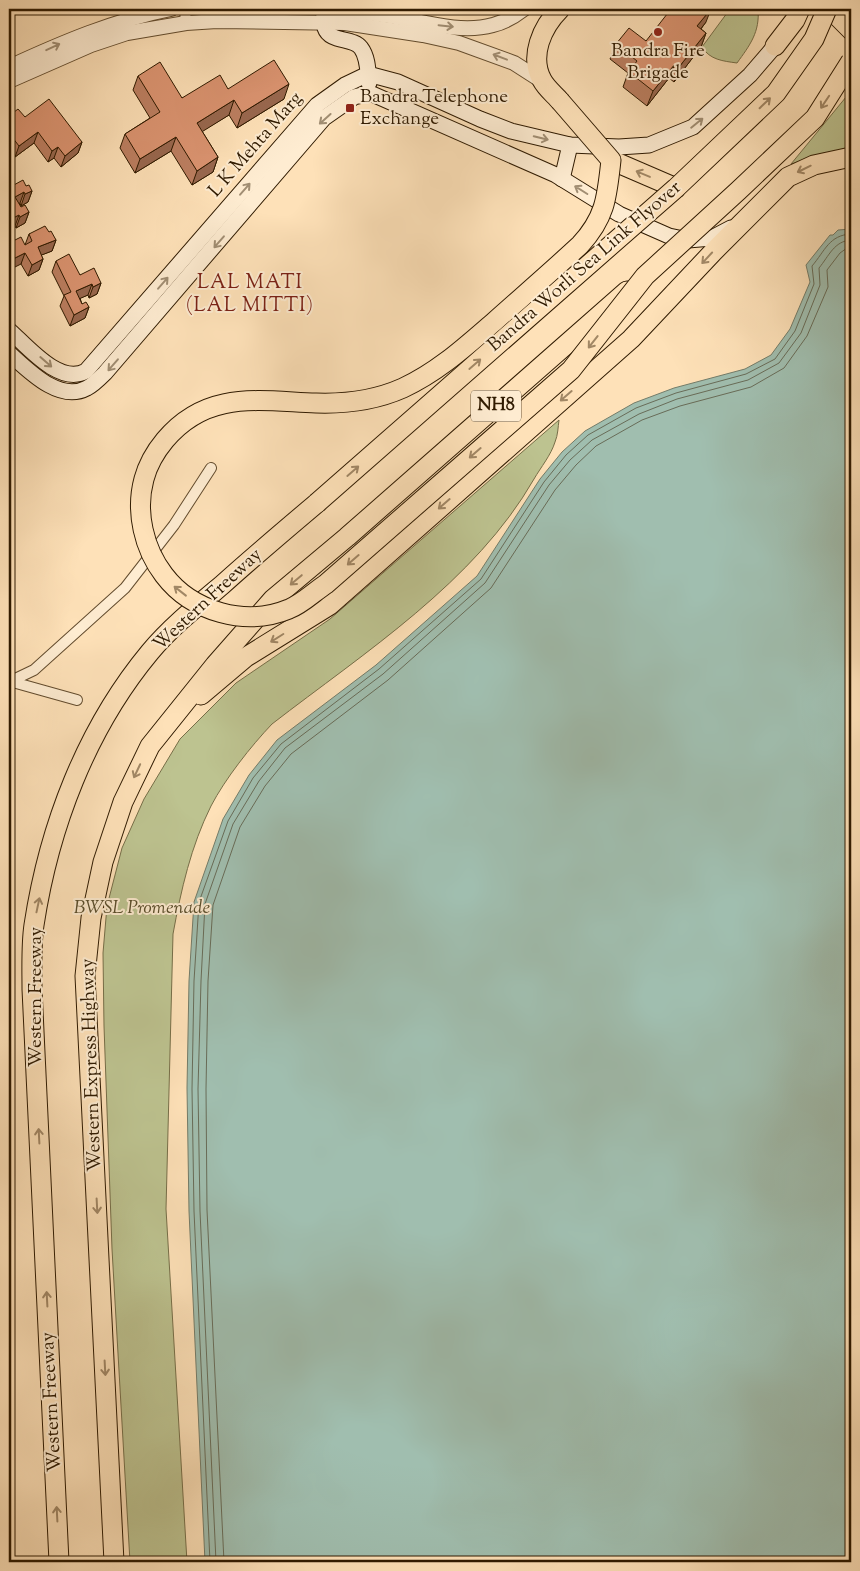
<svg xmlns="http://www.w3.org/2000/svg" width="860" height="1571" font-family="'Sorts Mill Goudy',serif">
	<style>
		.green { fill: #bdc390; stroke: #766e48 }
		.water { fill: #a0beaf; stroke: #737c69 }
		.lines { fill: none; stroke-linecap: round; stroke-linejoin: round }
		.shore { stroke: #686c58; stroke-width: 1 }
		.minor-casing { stroke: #634c2e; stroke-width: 12 }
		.tertiary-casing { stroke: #634c2e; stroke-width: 16 }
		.secondary-casing { stroke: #2f1a00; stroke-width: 17 }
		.primary-casing { stroke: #2f1a00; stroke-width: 18 }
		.motorway-casing { stroke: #2f1a00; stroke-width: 21 }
		.minor { stroke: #feecd1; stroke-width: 10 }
		.tertiary { stroke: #feecd1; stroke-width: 14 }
		.secondary { stroke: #feecd1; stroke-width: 15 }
		.primary { stroke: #fee1b8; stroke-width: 16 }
		.motorway { stroke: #fee1b8; stroke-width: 19 }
		.motorway-bridge-casing { stroke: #2f1a00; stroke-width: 21; stroke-linecap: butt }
		.motorway-bridge { stroke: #fee1b8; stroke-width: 19 }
		.wall { fill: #bc7f61; stroke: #2f1a00 }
		.shaded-wall { fill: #99684f; stroke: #2f1a00 }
		.building { fill: #db9471; stroke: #2f1a00 }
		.oneway { stroke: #a18e73 }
		.oneway2 { stroke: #a18765 }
		.poi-dot { fill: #8f2418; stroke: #feecd1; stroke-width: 2 }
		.labels { text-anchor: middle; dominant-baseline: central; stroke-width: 4; stroke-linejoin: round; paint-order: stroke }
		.shield { fill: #feecd1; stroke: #6d593f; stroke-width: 1 }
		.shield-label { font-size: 18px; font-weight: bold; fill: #2f1a00 }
		.poi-label { font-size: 19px; fill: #2f1a00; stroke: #feecd1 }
		.street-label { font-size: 19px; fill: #2f1a00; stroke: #feecd1 }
		.park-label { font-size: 19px; font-style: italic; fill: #5a4d2b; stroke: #feecd1 }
		.neighbourhood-label { font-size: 20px; letter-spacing: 1px; fill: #7a1f14; stroke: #feecd1 }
	</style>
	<rect width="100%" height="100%" fill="#fee1b8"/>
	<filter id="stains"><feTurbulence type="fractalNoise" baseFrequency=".004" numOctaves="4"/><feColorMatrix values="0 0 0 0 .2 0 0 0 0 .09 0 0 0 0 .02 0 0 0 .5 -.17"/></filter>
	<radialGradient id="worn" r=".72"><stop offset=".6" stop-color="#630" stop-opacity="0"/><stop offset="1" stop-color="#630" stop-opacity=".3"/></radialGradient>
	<g class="green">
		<path d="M730 9H758C760 32 750 45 737 63 723 61 710 60 702 47Z"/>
		<polygon points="851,91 851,148 820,154 791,164"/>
		<path d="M559 420C558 427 558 435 555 442 551 455 541 467 534 479 475 582 365 652 272 724 251 746 225 779 211 806 191 846 181 890 173 934L166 1209 187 1562H130L112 1249 104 1026 103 953 107 906 122 848 144 799 180 739 236 683 330 619Z"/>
	</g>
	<polygon class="water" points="851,229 851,1562 205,1562 189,1211 187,1088 189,981 194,902 223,819 249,775 277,740 376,665 477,576 540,479 562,452 585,431 634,403 674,388 745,369 771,355 790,329 810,282 806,265 830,235 833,235 838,230"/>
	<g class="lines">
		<g class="shore">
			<path d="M210 1562 194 1211 192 1089 194 981 199 902 228 821 253 778 281 744 379 669 481 579 544 482 566 455 588 435 636 408 676 393 746 374 775 359 795 331 814 284 812 266C825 251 829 235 851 234"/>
			<path d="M216 1562 200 1211 198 1089 201 981 205 904 233 824 259 781 285 748 383 674 485 583 549 485 570 460 592 440 639 414 677 399 748 380 779 363 801 333 820 285 819 268C829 256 834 241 851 240"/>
			<polyline points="224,1562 207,1210 206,1089 208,981 213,905 240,827 265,786 291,754 388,680 491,588 555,490 576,465 596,446 642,420 680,406 751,387 784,368 807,336 828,287 827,270 840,253 847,248 851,247"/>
		</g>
		<g class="minor-casing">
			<g id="minor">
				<polyline points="185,9 186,23"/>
				<polyline points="9,681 77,700"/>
				<polyline points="11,681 34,670 125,588 174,525 211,468"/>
			</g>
		</g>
		<g class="tertiary-casing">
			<g id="tertiary">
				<path d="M328 9C353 10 377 14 401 18 431 24 464 33 493 25 505 22 515 16 524 9"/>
				<path d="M9 67C61 43 115 20 171 9"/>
				<polyline points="9,81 91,45 127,33 186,23 217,21 345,23 423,35 459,43 514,63 542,81"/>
			</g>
		</g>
		<g class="secondary-casing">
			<g id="secondary">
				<path d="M324 9C324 15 323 22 325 28 330 43 353 37 361 48 368 57 368 72 369 83"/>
				<polyline points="562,179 570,145"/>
				<path d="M9 330C28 347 60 386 86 371L317 105 345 85 368 74 398 82 480 119 511 131 570 145 619 147 649 145 693 127 750 75 775 46"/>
				<path d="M9 353C28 370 59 403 87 388 93 385 100 378 105 373L324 118 354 97 370 93 556 175 619 214 669 236 688 240 712 238 731 228"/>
			</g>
		</g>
		<g class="primary-casing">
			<polyline id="primary" points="828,9 851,32"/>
		</g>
		<g class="motorway-casing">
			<g id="motorway">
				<path d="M560 9C542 27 529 56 542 80 546 88 555 95 560 101"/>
				<polyline points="775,46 795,20 800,9"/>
				<polyline points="611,160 676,188"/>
				<polyline points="201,695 246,657 330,605 631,339 714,251 788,177 814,165 851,157"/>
				<path d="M59 1562 32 989C32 968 31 945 34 925 49 827 86 729 150 652 171 627 197 606 222 585 253 557 285 530 317 503"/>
				<polyline points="114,1562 85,976 91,918 103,862 123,802 150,746 215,665 273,599 347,537 627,291"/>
			</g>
		</g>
		<use href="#minor" class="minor"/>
		<use href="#tertiary" class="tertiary"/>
		<use href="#secondary" class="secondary"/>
		<use href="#primary" class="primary"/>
		<use href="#motorway" class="motorway"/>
		<g class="motorway-bridge-casing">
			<g id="motorway-bridge">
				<path d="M560 101 611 160C607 196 606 217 580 245 552 271 523 296 495 321 466 346 438 372 403 388 376 400 345 404 316 403 258 401 207 390 165 440 155 452 148 464 144 479 135 512 144 549 164 575 192 612 246 627 289 609 302 604 314 592 326 584L571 370 645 276 738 191 815 118 851 61"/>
				<polyline points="317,503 676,188 776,93 814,39 827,9"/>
			</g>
		</g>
		<use href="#motorway-bridge" class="motorway-bridge"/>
	</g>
	<g class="wall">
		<polygon points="706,22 701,29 706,33 701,47 674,82 669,78 647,106 623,87 628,73 610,59 616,44 646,41"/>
		<polygon points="138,76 182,98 228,89 284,99 237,128 229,115 202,131 218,157 213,172 192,185 171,151 135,173 120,148 125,134 150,118 133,90"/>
		<polygon points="9,116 25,117 82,142 78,153 61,167 54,158 48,162 34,143 15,157 9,149"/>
		<polygon points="9,180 12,186 26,186 32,191 28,202 21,206 20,203 19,204 21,207 29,212 25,223 16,228 15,226 9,229"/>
		<polygon points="49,232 56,240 52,251 41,255 43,259 39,270 28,276 21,264 25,245 29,234"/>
		<polygon points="56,261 80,275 101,283 97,294 89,298 88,295 80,298 82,304 89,307 85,318 70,326 60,306 64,296 52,272"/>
	</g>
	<g class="shaded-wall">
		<polygon points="59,9 67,9 57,12"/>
		<polygon points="711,9 706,22 692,40 697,26"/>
		<polygon points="706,33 701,47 674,82 679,67"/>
		<polygon points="675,64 669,78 647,106 653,91"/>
		<polygon points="289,84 284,99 237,128 242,113"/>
		<polygon points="234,100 229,115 192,138 197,123"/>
		<polygon points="38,132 34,143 15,157 19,146"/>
		<polygon points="176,137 171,151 135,173 140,159"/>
		<polygon points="82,142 78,153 61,167 65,156"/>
		<polygon points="58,147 54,158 48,162 52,151"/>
		<polygon points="218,157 213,172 192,185 197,171"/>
		<polygon points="32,191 28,202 21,206 25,194"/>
		<polygon points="24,192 20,203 11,208 15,197"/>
		<polygon points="29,212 25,223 16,228 20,217"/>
		<polygon points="19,215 15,226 9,229 13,218"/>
		<polygon points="56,240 52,251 34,258 38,247"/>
		<polygon points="25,253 21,264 9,270 9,261"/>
		<polygon points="43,259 39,270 28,276 32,265"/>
		<polygon points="101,283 97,294 89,298 93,287"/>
		<polygon points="92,284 88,295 72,302 76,291"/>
		<polygon points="89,307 85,318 70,326 74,315"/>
		<polygon points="9,1082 14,1082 10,1093 9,1093"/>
	</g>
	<g class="building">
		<polygon points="671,9 711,9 697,26 706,33 679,67 675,64 653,91 629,72 637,61 616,44 629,28 646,41"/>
		<polygon points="274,60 289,84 242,113 234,100 197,123 218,157 197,171 176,137 140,159 125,134 160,112 138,76 160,62 182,98 220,75 228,89"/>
		<polygon points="49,99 82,142 65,156 58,147 52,151 38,132 19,146 9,133 9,116 18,109 25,117"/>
		<polygon points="9,180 12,186 23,180 26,186 29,185 32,191 25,194 24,192 15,197 21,207 25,205 29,212 20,217 19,215 13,218 9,211"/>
		<polygon points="45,226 49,232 51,231 56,240 38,247 43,259 32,265 25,253 9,261 9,243 21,237 25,245 32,241 29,234"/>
		<polygon points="69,254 80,275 94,268 101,283 93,287 92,284 76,291 82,304 86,302 89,307 74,315 64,295 71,292 56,261"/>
		<polygon points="9,1007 12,1007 14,1082 9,1082"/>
	</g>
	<defs><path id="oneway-shaft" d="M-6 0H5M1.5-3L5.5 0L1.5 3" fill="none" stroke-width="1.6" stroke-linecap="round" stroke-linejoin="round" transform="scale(1.25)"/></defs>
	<g class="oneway">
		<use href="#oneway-shaft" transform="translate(446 26) rotate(6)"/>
		<use href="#oneway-shaft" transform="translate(53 47) rotate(-25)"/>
		<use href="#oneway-shaft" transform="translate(500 57) rotate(-159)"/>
		<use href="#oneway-shaft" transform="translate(325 119) rotate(138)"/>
		<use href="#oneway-shaft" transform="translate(697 123) rotate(-39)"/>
		<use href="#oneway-shaft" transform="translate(541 138) rotate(14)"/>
		<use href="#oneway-shaft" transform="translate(245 189) rotate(-49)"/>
		<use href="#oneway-shaft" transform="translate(581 190) rotate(-148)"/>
		<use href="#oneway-shaft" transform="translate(219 242) rotate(131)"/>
		<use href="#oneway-shaft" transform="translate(163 283) rotate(-49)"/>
		<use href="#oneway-shaft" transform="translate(46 362) rotate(41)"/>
		<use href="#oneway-shaft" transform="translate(113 365) rotate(131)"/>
	</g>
	<g class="oneway2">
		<use href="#oneway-shaft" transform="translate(825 102) rotate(124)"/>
		<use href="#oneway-shaft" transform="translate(765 103) rotate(-44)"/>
		<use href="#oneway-shaft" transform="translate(804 169) rotate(154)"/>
		<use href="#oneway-shaft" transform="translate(643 174) rotate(-157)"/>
		<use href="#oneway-shaft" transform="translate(707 258) rotate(133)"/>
		<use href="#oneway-shaft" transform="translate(593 342) rotate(128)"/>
		<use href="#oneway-shaft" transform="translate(475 364) rotate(-41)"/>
		<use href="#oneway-shaft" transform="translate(566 396) rotate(139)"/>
		<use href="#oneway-shaft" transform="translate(475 453) rotate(139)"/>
		<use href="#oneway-shaft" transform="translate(353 471) rotate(-41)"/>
		<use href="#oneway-shaft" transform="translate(444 504) rotate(139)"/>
		<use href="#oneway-shaft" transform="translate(353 560) rotate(139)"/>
		<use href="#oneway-shaft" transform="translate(296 580) rotate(140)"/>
		<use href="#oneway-shaft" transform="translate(180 591) rotate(-142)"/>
		<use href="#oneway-shaft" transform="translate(277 638) rotate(148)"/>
		<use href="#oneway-shaft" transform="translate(137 771) rotate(115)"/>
		<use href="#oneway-shaft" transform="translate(38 905) rotate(-78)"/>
		<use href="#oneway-shaft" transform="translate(39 1136) rotate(-93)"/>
		<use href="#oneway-shaft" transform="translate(97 1206) rotate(87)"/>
		<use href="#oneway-shaft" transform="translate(47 1299) rotate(-93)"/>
		<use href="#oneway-shaft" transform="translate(105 1368) rotate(87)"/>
		<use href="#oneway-shaft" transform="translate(57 1514) rotate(-93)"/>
	</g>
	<g class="poi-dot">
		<circle cx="658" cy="32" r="5"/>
		<rect x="345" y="103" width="10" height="10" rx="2.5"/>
	</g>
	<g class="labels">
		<rect class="shield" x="471" y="390.5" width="50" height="31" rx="4"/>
		<g class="shield-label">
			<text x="496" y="406">NH8</text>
		</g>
		<g class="poi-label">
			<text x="658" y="51">Bandra Fire<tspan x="658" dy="22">Brigade</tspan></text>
			<text x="360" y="97" text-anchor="start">Bandra Telephone<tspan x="360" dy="22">Exchange</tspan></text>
		</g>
		<g class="street-label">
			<text transform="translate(256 145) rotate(-49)">L K Mehta Marg</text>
			<text transform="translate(585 267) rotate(-41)">Bandra Worli Sea Link Flyover</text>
			<text transform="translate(208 600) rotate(-43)">Western Freeway</text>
			<text transform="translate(36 997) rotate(-90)">Western Freeway</text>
			<text transform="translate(92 1065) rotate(-92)">Western Express Highway</text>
			<text transform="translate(52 1402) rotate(-93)">Western Freeway</text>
		</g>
		<g class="park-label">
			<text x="142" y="908">BWSL Promenade</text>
		</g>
		<g class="neighbourhood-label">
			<text x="250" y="283">LAL MATI<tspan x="250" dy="23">(LAL MITTI)</tspan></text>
		</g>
	</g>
	<rect width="860" height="1571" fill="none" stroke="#fee1b8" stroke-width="30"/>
	<rect x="10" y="10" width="840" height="1551" fill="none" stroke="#2f1a00" stroke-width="2.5"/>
	<rect x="15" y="15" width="830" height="1541" fill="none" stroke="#2f1a00"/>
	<rect width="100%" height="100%" filter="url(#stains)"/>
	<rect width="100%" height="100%" fill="url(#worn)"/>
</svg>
